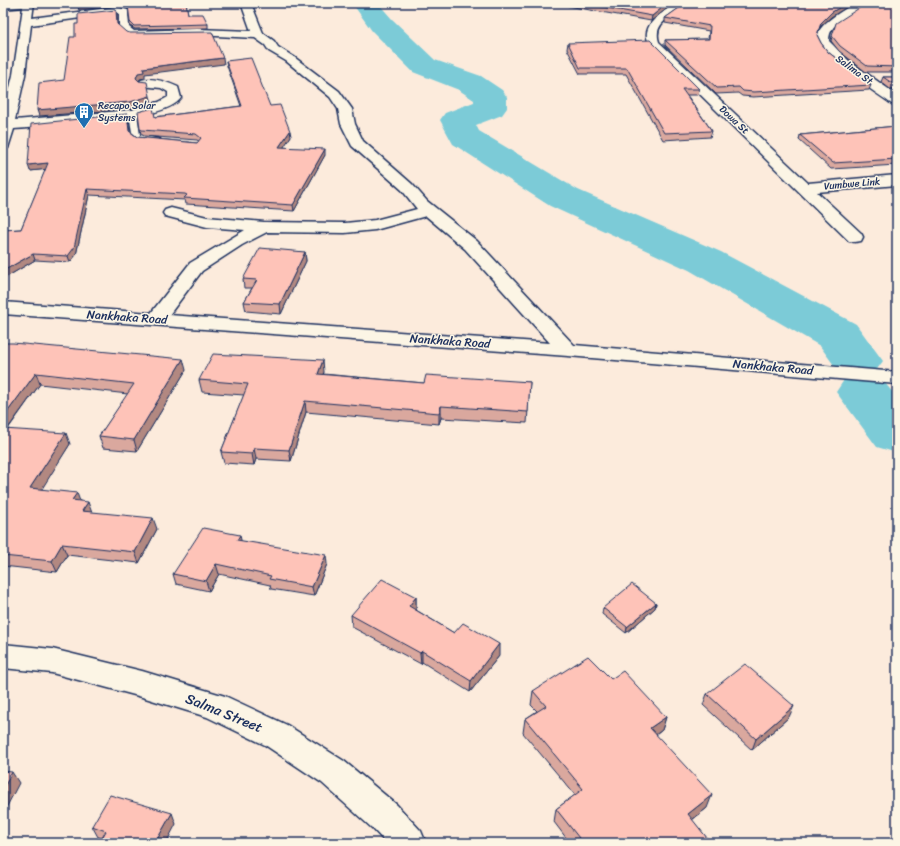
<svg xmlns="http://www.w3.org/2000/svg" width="900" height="846" font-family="Sriracha,sans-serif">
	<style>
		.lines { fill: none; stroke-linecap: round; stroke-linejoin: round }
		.river { fill: #7ccbd7; fill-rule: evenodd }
		.lane-casing { stroke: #1b2f5e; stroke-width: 3 }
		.street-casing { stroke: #1b2f5e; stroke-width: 3 }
		.lane { fill: #fcf5e5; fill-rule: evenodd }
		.street { fill: #fcf5e5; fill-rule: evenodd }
		.wall { fill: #daa89e; stroke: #1b2f5e }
		.shaded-wall { fill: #b28881; stroke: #1b2f5e }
		.building { fill: #fec3b8; stroke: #1b2f5e }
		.labels { text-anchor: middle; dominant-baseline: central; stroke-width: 3; stroke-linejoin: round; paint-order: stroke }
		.far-street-label { font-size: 10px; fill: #1b2f5e; stroke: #fcf5e5 }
		.far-poi-label { font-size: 10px; fill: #1b2f5e; stroke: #fcf5e5; text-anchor: start }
		.street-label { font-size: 12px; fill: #1b2f5e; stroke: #fcf5e5 }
		.near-street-label { font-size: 14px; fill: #1b2f5e; stroke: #fcf5e5 }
	</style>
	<rect width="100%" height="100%" fill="#fcebdc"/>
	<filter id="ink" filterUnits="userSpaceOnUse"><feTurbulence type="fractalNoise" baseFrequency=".025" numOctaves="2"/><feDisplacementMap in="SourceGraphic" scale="8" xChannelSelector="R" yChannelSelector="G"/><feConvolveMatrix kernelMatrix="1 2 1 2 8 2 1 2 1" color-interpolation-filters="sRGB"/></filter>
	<g filter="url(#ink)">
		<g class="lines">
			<g class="river">
				<polygon points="352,3 378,3 392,19 435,60 481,76 502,90 507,97 507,108 502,115 476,125 479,131 578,190 721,252 856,324 883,361 875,372 857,377 839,372 820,346 689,270 550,206 453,144 440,120 445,113 474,102 474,100 459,90 413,72 372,31"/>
				<polygon points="863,375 882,380 897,397 897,453 877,447 836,392 844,380"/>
			</g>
			<g class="lane-casing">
				<polygon id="lane" points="133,111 137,114 140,135 160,139 160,143 141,142 133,138 129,114"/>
			</g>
			<g class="street-casing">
				<g id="street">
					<path d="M3 3H34L32 18 116 7 128 10 129 27 134 31 197 29 251 31 241 3H251L263 33 274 41 278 47 294 57 339 91 352 109 355 124 363 141 412 184 427 201 477 241 574 345 897 372V384L568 356 3 314V302L151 313 190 263 245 230 207 227 165 216 163 213 165 210 171 208 207 217 264 222 345 223 375 220 417 209 402 190 352 146 341 124 338 109 330 97 286 61 269 51 265 45 255 38 197 35 132 37 128 36 119 28V14L116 13 31 25 25 75 15 120 132 110 159 102 168 97V92L161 88 141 86 139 83 141 80C153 77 167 82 178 87L181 98C164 123 46 126 14 129L8 148 3 149V116L13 75 23 7 3 9ZM426 216 465 249 550 343 169 315 202 271 242 245 267 232 345 233 375 230Z"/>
					<path d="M676 3H688C677 16 652 20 659 42L808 183 897 175V185L817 192 861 233 863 237 861 241 855 242 849 241 650 45C638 26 663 12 676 3Z"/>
					<path d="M856 3H869C857 17 829 18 829 41L849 61 897 95V105L892 104C877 93 820 57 817 40 815 25 845 9 856 3Z"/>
					<polygon points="3,644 52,649 142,671 225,696 287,725 344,761 397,805 421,831 426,843 386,843 373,829 322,783 265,745 207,717 142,697 52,673 3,668"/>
				</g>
			</g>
			<use href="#lane" class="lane"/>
			<use href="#street" class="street"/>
		</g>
		<g class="wall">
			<polygon points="78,3 186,3 188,14 208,24 208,28 135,29 130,26 128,8 116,6 79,10"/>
			<polygon points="569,3 674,3 651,21 568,6"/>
			<polygon points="897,3 897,72 866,72 839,51 831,41 832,36"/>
			<polygon points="685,4 831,17 819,28 817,35 821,43 828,52 871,85 869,90 753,97 742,96 738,93 716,94 665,45 665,40 708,39 709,31 665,23 665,18"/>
			<polygon points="568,43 699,89 698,95 687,95 712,131 710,137 663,140 626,74 580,74 567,49"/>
			<polygon points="226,61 270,106 291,136 283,147 325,155 294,211 186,204 185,200 89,195 76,255 70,262 35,260 3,279 3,230 21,229 46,169 30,171 127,114 130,131 137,137 197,143 199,141 197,140 144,136 141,134 140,129 155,117 241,106 227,66"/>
			<polygon points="883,77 897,77 897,88 890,89 881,82"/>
			<polygon points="897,126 897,165 831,169 799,140 800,135"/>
			<polygon points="305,252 306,261 281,314 246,311 244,302 252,288 244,288 243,279"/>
			<polygon points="3,343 186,370 137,451 103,448 99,436 128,394 40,384 8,429 70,444 41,489 80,501 92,512 157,529 139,563 67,555 57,572 3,566"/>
			<polygon points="324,372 323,374 424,383 530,382 527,423 441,418 439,424 306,412 291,461 256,459 254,465 224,463 221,452 244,395 202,392 199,380"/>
			<polygon points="241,541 327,564 314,596 271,589 270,585 219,574 209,591 176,584 173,574"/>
			<polygon points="416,597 416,610 454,633 499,656 470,692 422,662 421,664 352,627 351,615"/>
			<polygon points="656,603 655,608 626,633 602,614 603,608"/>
			<polygon points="611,679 666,717 662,730 656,735 707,808 692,820 711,843 570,843 554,822 556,809 575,795 523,733 525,719 537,711 531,705 533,691"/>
			<polygon points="707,694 789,717 752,750 703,705"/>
			<polygon points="176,824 102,838 98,837 92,826"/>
		</g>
		<g class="shaded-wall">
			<polygon points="106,3 115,3 116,6 79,10 78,7"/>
			<polygon points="668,3 674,3 651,21 652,16"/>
			<polygon points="847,3 853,3 831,17 819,28 816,40 821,23 832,12"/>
			<polygon points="116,10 118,15 118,29 117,24"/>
			<polygon points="5,30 6,35 5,56 3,57"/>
			<polygon points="223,58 224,64 145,74 145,78 140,79 138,84 136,78 138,73 143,68"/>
			<polygon points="150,96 152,103 132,109 39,116 37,110"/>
			<polygon points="290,131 291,136 280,153 279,147"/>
			<polygon points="325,149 325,155 294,211 293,205"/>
			<polygon points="48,163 50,169 30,171 28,165"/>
			<polygon points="87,189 89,195 76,255 70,262 68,256"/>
			<polygon points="305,252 306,261 281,314 280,304"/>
			<polygon points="33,254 35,260 3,279 3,271"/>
			<polygon points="183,359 186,370 137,451 134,440"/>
			<polygon points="323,360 324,372 319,385 318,374"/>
			<polygon points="36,373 40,384 3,435 3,418"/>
			<polygon points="305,401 306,412 291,461 289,450"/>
			<polygon points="441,406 441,418 439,424 439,413"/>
			<polygon points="66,433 70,444 35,500 30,488"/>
			<polygon points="254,448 256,459 254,465 252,454"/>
			<polygon points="77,493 81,504 72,500"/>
			<polygon points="88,502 92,513 82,511"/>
			<polygon points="153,518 157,529 139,563 135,552"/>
			<polygon points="240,535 242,545 237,540"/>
			<polygon points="62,544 67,555 57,572 52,561"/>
			<polygon points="326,555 327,564 314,596 312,587"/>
			<polygon points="216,564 219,574 209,591 206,581"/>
			<polygon points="416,597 416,609 410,617 409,606"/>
			<polygon points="656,603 655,608 626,633 627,627"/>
			<polygon points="499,644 499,656 470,692 471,681"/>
			<polygon points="422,651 422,662 421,664 420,653"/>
			<polygon points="794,706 789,717 752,750 756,739"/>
			<polygon points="666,717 662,730 646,742 650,728"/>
			<polygon points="12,772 19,783 3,814 3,789"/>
			<polygon points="712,795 707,808 683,827 688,814"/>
			<polygon points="172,813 176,824 166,843 155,843"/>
			<polygon points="4,837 9,843 3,843 3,840"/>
		</g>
		<g class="building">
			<polygon points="78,3 106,3 78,7"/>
			<polygon points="120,3 186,3 188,14 203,14 208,24 134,26 130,22 128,5"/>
			<polygon points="580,3 668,3 652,16"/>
			<polygon points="686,3 847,3 832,12 821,23 817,35 821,43 828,52 871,85 754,92 743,91 739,87 717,88 665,40 709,39 710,26 665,18"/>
			<polygon points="867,3 897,3 897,67 867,66 840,46 832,36 836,23"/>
			<polygon points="116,10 117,24 126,32 130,33 212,32 223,58 143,68 144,72 138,73 136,78 139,81 147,82 150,96 130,102 37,110 39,83 64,80 70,37 75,37 75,24 78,24 78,14"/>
			<polygon points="3,29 5,30 4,51 3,52"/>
			<polygon points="650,40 699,89 682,89 712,131 664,133 627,68 580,68 568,43"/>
			<polygon points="251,58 270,106 280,105 290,131 279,147 325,149 293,205 184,198 187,195 185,194 87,189 74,248 68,256 33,254 3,271 3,230 21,229 48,163 28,165 31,124 127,114 129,131 137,137 197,143 201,138 196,134 142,130 140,129 138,112 153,108 155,117 242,106 226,61"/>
			<polygon points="883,77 897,77 897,83 892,83"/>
			<polygon points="897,126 897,159 833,163 800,135"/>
			<polygon points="260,248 305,252 280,304 244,302 257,280 243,279"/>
			<polygon points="3,343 13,343 183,359 134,440 99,436 134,384 36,373 3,418"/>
			<polygon points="213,354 323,360 318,374 424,383 426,375 530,382 528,412 441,406 439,413 305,401 289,450 254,448 252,454 221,452 248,384 199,380"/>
			<polygon points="3,429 66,433 30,488 77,493 72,500 88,502 82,511 153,518 135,552 62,544 52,561 3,556"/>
			<polygon points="203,528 240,535 237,540 326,555 312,587 269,579 271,576 216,564 206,581 173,574"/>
			<polygon points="382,579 416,597 409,606 454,633 463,623 499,644 471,681 422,651 420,653 351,615"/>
			<polygon points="632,584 656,603 627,627 603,608"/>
			<polygon points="588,656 611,679 623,671 666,717 650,728 712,795 688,814 711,843 583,843 556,809 583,789 525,719 546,706 533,691"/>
			<polygon points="745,664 794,706 756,739 707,694"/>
			<polygon points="3,771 12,772 3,789"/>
			<polygon points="110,795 172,813 155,843 99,843 106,831 92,826"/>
		</g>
	</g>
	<defs>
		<g id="building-pin" transform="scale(1)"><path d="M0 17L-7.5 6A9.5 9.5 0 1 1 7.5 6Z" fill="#1f6fb2" stroke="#fcf5e5"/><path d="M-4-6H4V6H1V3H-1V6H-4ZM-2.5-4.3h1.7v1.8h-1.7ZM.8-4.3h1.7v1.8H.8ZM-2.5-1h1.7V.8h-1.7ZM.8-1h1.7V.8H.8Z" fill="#fff"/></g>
	</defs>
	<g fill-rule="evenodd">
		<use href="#building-pin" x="84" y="112"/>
	</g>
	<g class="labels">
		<g class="far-street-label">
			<text transform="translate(854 70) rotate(36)">Salima St</text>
			<text transform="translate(734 120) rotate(43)">Dowa St</text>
			<text transform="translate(852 184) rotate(-5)">Vumbwe Link</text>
		</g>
		<g class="far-poi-label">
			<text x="98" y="106">Recapo Solar<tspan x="98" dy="12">Systems</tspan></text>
		</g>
		<g class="street-label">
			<text transform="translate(127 317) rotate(4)">Nankhaka Road</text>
			<text transform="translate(450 341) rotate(4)">Nankhaka Road</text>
			<text transform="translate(773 367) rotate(5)">Nankhaka Road</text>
		</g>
		<g class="near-street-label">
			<text transform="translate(224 713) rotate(22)">Salma Street</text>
		</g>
	</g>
	<rect width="900" height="846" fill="none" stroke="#fcf5e5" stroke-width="16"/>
	<rect x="8" y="8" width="884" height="830" fill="none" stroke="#1b2f5e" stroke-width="1.5" filter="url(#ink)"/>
</svg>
